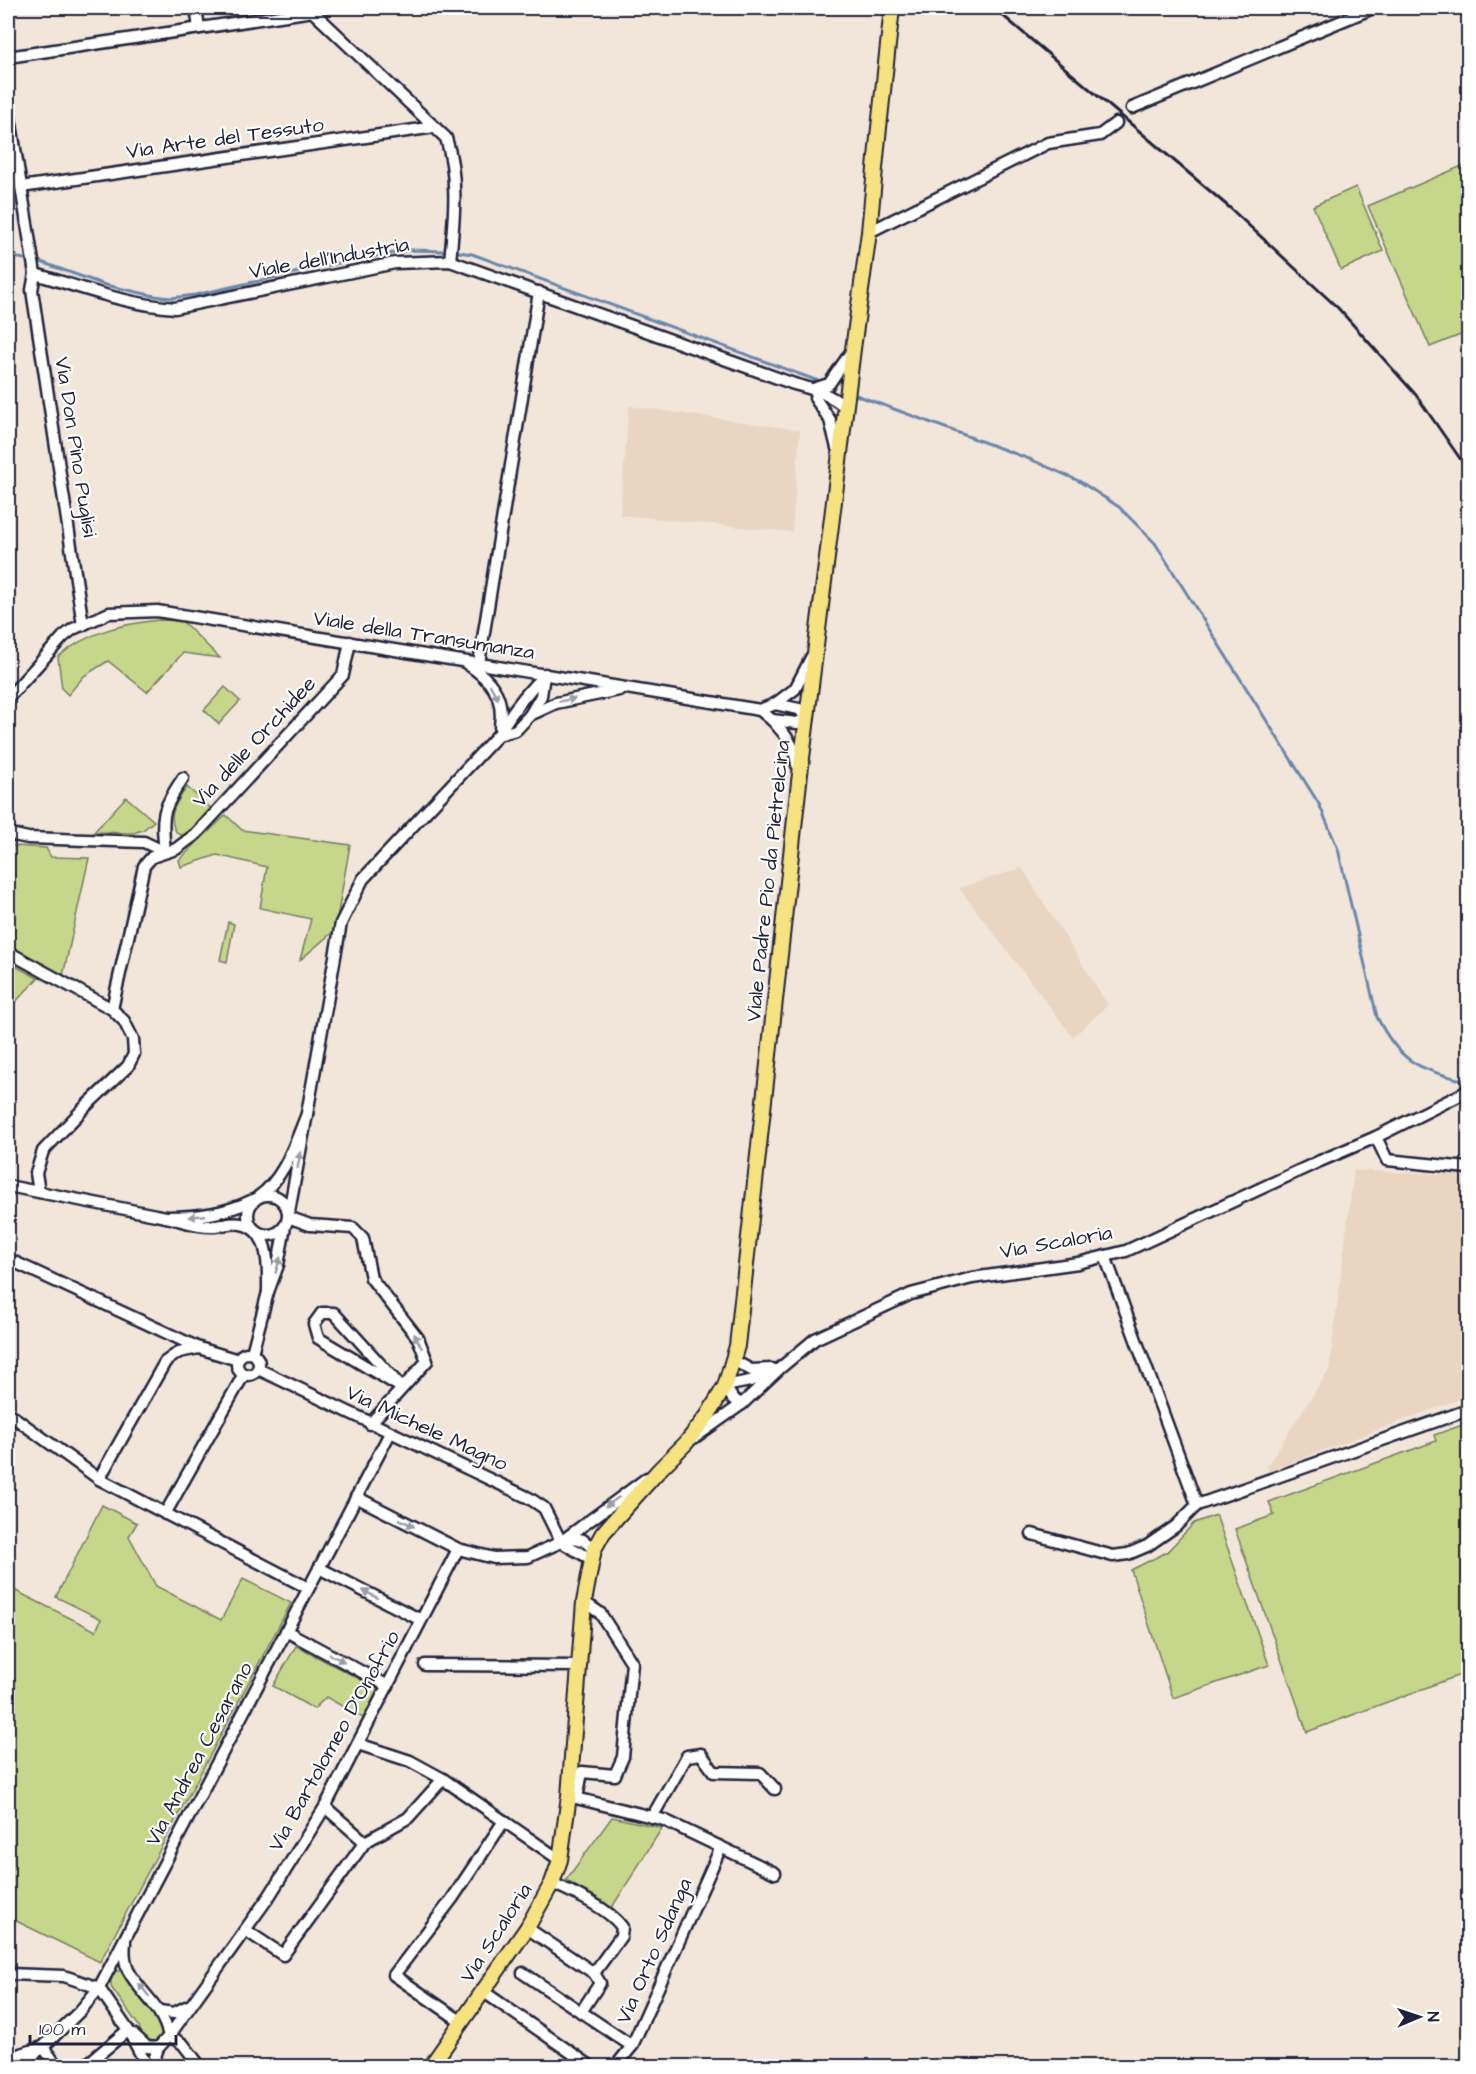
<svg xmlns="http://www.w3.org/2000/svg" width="1476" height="2074" font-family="'Architects Daughter',sans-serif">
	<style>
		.built { fill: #e9d5c2 }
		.green { fill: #c6d68a; stroke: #747c62; stroke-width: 1.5 }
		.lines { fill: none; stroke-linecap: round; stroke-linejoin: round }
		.stream { stroke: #6b87ab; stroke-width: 3 }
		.minor-tunnel { stroke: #c8bfbb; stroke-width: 10; stroke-dasharray: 10 5; stroke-linecap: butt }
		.minor-casing { stroke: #22223b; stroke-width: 15 }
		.major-casing { stroke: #22223b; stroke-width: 18 }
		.minor { stroke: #fff; stroke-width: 10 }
		.major { stroke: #f6e281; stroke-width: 14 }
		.rail { stroke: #22223b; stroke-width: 3 }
		.oneway { fill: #9c9ca7 }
		.labels { text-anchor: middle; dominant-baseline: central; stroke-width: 4.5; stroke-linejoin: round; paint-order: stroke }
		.street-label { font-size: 21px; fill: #22223b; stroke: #fff }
	</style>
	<rect width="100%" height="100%" fill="#f2e6db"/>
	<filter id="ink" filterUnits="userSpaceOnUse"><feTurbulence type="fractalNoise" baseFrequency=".0167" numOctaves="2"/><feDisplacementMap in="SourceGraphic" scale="12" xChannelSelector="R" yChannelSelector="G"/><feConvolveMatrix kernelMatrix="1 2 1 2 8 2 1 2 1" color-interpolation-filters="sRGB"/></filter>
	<g filter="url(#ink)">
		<g class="built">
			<polygon points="629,406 800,430 792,532 620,515"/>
			<polygon points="1022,868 1108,1005 1073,1037 959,888"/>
			<polygon points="1354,1170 1461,1175 1468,1195 1468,1396 1269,1471 1267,1466 1329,1370"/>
		</g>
		<g class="green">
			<polygon points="1462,166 1468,182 1468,332 1430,347 1368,206"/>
			<polygon points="1356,187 1383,251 1341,270 1313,206"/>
			<path d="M159 620 182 621 220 658 183 653 147 692 108 661 84 676 68 695 62 689 58 657C87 632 122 624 159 620Z"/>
			<polygon points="225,687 240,701 219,724 204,710"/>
			<path d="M187 787 212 809 185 836C179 835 177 834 174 828 168 812 178 800 187 787Z"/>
			<polygon points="126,797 154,821 143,830 133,833 94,832"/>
			<polygon points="226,815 242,830 350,845 335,930 300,960 311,919 260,908 267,867 217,855 181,867 179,860"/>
			<polygon points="8,843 15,846 46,848 51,857 89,858 63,976 8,946"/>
			<polygon points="228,922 234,924 227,962 220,960"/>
			<polygon points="8,962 38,978 8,1010"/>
			<polygon points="1468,1423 1468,1672 1307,1732 1235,1529 1274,1515 1269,1502 1436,1441 1434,1435"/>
			<polygon points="102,1505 137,1523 129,1536 156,1586 221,1620 243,1579 291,1603 100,1962 8,1917 8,1587 96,1631 101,1619 56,1597"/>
			<polygon points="1216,1515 1269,1665 1173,1698 1131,1570 1167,1552 1194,1523"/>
			<polygon points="296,1646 379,1689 363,1718 326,1697 314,1709 273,1686"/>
			<polygon points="612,1817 662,1828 611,1909 566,1880"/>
			<polygon points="115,1971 121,1971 125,1974 158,2020 163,2032 161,2037 155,2041 149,2042 143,2038 139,2026 111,1987 111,1975"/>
		</g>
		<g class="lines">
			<g class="stream">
				<polyline points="459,252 472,254 821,382"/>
				<polyline points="8,256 24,259"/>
				<polyline points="41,262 105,285 155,296 171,298 195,295 357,259 413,250 443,251"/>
				<path d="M856 395 1032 460 1079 481 1119 507 1155 543 1319 804 1338 849 1377 1017C1401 1065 1419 1068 1468 1082"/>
			</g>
			<polyline class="minor-tunnel" points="1116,123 1132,108"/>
			<g class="minor-casing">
				<g id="minor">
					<polyline points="196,8 199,28"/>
					<path d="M309 8 446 138C459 179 454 219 450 261"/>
					<polyline points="8,57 313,11"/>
					<polyline points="8,105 35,274 32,290 83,625"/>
					<polyline points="1132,108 1373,8"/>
					<polyline points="21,187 435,127"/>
					<polyline points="869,232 1048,143 1100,135 1116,123"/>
					<path d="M35 274C81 287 127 305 175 308L395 263 450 261 794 384C813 389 831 394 846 408"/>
					<polyline points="813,389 829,384 853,349"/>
					<polyline points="815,398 830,420 838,452"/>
					<path d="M466 663C490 679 505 695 500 726"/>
					<polyline points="479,663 539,292"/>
					<polyline points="8,698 63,637 73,629 109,613 157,611 760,710 775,704 799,709 807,719 797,723 772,720 760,710"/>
					<polyline points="775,704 795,689 812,656"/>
					<polyline points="530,715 541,696 544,675"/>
					<path d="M772 720C785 734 795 745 797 765"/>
					<polyline points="498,735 516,730 530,715 556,703 619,690"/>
					<polyline points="8,832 14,835 28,838 144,842 165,852"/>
					<path d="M165 852C161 814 162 810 183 778"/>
					<polyline points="8,952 112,1009 124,1021 133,1039 134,1054 128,1066 88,1104 43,1151 36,1173 39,1192"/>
					<polyline points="112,1009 144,866 152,857 176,849 196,834 343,675 350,642"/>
					<path d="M307 1114 341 923 363 879 498 735C511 712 526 693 545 674"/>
					<polyline points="1376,1137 1387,1160 1468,1168"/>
					<polyline points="8,1186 166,1217"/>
					<circle cx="268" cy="1215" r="20"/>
					<path d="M258 1197C285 1178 295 1143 307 1114L288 1217 310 1225 353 1228 363 1238 371 1278 418 1338 427 1361 370 1424"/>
					<path d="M253 1200C225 1214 197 1217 166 1217 181 1220 197 1227 213 1226 222 1226 231 1222 241 1224 271 1229 268 1269 268 1292L278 1265 285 1226"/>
					<polyline points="1105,1256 1197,1505 1468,1410"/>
					<polyline points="8,1259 199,1348 238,1360"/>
					<polygon points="322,1313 334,1313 402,1388 318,1338 314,1324"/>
					<polyline points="252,1353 268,1292"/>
					<circle cx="248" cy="1364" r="11"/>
					<polyline points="733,1360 751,1370 772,1369"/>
					<polyline points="258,1369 529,1498 544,1508 561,1542"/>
					<polyline points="742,1404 733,1399 725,1386 750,1381 773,1372"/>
					<polyline points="8,1413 99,1479 308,1588"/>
					<polyline points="694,1438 742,1404 779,1369 815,1339 911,1294 972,1278 1078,1263 1126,1251 1320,1161 1376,1137 1468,1091"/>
					<polyline points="99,1479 165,1362 179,1352 199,1348"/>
					<polyline points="356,1497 458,1549 494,1558 528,1557 561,1542 574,1538 583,1540 594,1549"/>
					<polyline points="165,1514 244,1374"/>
					<polyline points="1032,1534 1113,1556 1128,1554 1147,1546 1176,1526 1197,1505"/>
					<polyline points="566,1538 647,1478"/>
					<polyline points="561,1542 591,1559"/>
					<polyline points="319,1568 421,1620"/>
					<polyline points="286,1631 388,1686"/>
					<polyline points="425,1665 579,1666"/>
					<polyline points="358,1744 410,1761 443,1779 560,1860"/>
					<polyline points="572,1797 664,1820 775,1873"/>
					<polyline points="577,1798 582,1772 615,1775 623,1757 632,1663 600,1613 584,1602"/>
					<polyline points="325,1807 365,1842"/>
					<polyline points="652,1817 687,1756 701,1754 714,1772 760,1773 775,1789"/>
					<path d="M552 1883C574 1893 608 1908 622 1927L621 1936 594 1973 600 1983 581 2012"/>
					<polyline points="527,1928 594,1973"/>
					<polyline points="245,1930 283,1955 365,1842 408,1818 443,1779"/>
					<path d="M125 1942C124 1951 124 1961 128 1970 142 1996 161 2004 169 2036"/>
					<polyline points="523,1973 632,2046"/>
					<polyline points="8,1974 64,1976 99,1988"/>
					<polyline points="99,1988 128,2030 147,2066"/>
					<polyline points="484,1992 589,2065"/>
					<polyline points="159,2011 174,2013 188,2006"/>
					<polyline points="462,2022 394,1975 452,1899 504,1821"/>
					<polyline points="133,2034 147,2047 158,2048"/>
					<polyline points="169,2036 183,2044 200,2066"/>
					<polyline points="8,2058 43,2047 81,2010 99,1988 390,1433"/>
					<polyline points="20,2066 43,2047 57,2066"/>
					<polyline points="85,2066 128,2030"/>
					<polyline points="152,2066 158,2048 169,2036 270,1895 325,1807 458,1549"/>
					<polyline points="616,2066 632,2046 721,1847"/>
				</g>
			</g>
			<g class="major-casing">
				<polyline id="major" points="431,2066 527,1928 552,1883 560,1860 569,1796 584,1602 594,1549 603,1533 617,1517 660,1469 686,1443 708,1415 725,1386 737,1346 799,782 853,349 869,232 878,137 892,8"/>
			</g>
			<use href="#minor" class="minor"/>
			<use href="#major" class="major"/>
			<polyline class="rail" points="994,8 1230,208 1338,308 1416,395 1468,470"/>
		</g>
		<defs><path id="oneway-solid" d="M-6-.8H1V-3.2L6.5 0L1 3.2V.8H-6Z" transform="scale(1.5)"/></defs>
		<g class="oneway">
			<use href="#oneway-solid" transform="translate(494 692) rotate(61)"/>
			<use href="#oneway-solid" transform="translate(567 700) rotate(-12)"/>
			<use href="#oneway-solid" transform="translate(299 1160) rotate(-80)"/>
			<use href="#oneway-solid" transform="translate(197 1216) rotate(175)"/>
			<use href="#oneway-solid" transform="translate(278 1265) rotate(-73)"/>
			<use href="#oneway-solid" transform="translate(418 1341) rotate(-118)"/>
			<use href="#oneway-solid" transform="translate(612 1502) rotate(145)"/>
			<use href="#oneway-solid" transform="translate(407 1523) rotate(27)"/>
			<use href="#oneway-solid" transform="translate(370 1594) rotate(-153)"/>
			<use href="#oneway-solid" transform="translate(337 1658) rotate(28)"/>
			<use href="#oneway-solid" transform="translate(144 1990) rotate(-128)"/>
		</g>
	</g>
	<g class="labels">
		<g class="street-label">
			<text transform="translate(225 138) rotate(-8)">Via Arte del Tessuto</text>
			<text transform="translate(329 258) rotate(-10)">Viale dell'Industria</text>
			<text transform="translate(76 447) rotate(81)">Via Don Pino Puglisi</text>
			<text transform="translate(424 635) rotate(9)">Viale della Transumanza</text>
			<text transform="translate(254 742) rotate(-47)">Via delle Orchidee</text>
			<text transform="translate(768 881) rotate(-84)">Viale Padre Pio da Pietrelcina</text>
			<text transform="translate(1056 1242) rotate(-10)">Via Scaloria</text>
			<text transform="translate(427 1428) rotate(25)">Via Michele Magno</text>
			<text transform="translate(334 1741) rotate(-61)">Via Bartolomeo D'Onofrio</text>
			<text transform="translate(199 1754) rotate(-62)">Via Andrea Cesarano</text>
			<text transform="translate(496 1933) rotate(-57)">Via Scaloria</text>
			<text transform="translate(654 1951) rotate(-66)">Via Orto Sdanga</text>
		</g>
	</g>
	<rect width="1476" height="2074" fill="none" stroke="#fff" stroke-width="30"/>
	<rect x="15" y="15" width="1446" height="2044" fill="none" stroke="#22223b" stroke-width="2" filter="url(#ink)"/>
	<g transform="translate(1419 2017) rotate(88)" stroke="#ffffff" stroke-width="4.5" paint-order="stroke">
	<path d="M0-4.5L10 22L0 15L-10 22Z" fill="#22223b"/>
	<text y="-9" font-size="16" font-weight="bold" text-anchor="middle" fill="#22223b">N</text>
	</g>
	<path d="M30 2035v9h146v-9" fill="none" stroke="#22223b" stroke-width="3"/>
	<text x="39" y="2035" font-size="18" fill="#22223b" stroke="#ffffff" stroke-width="4.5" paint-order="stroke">100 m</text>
</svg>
